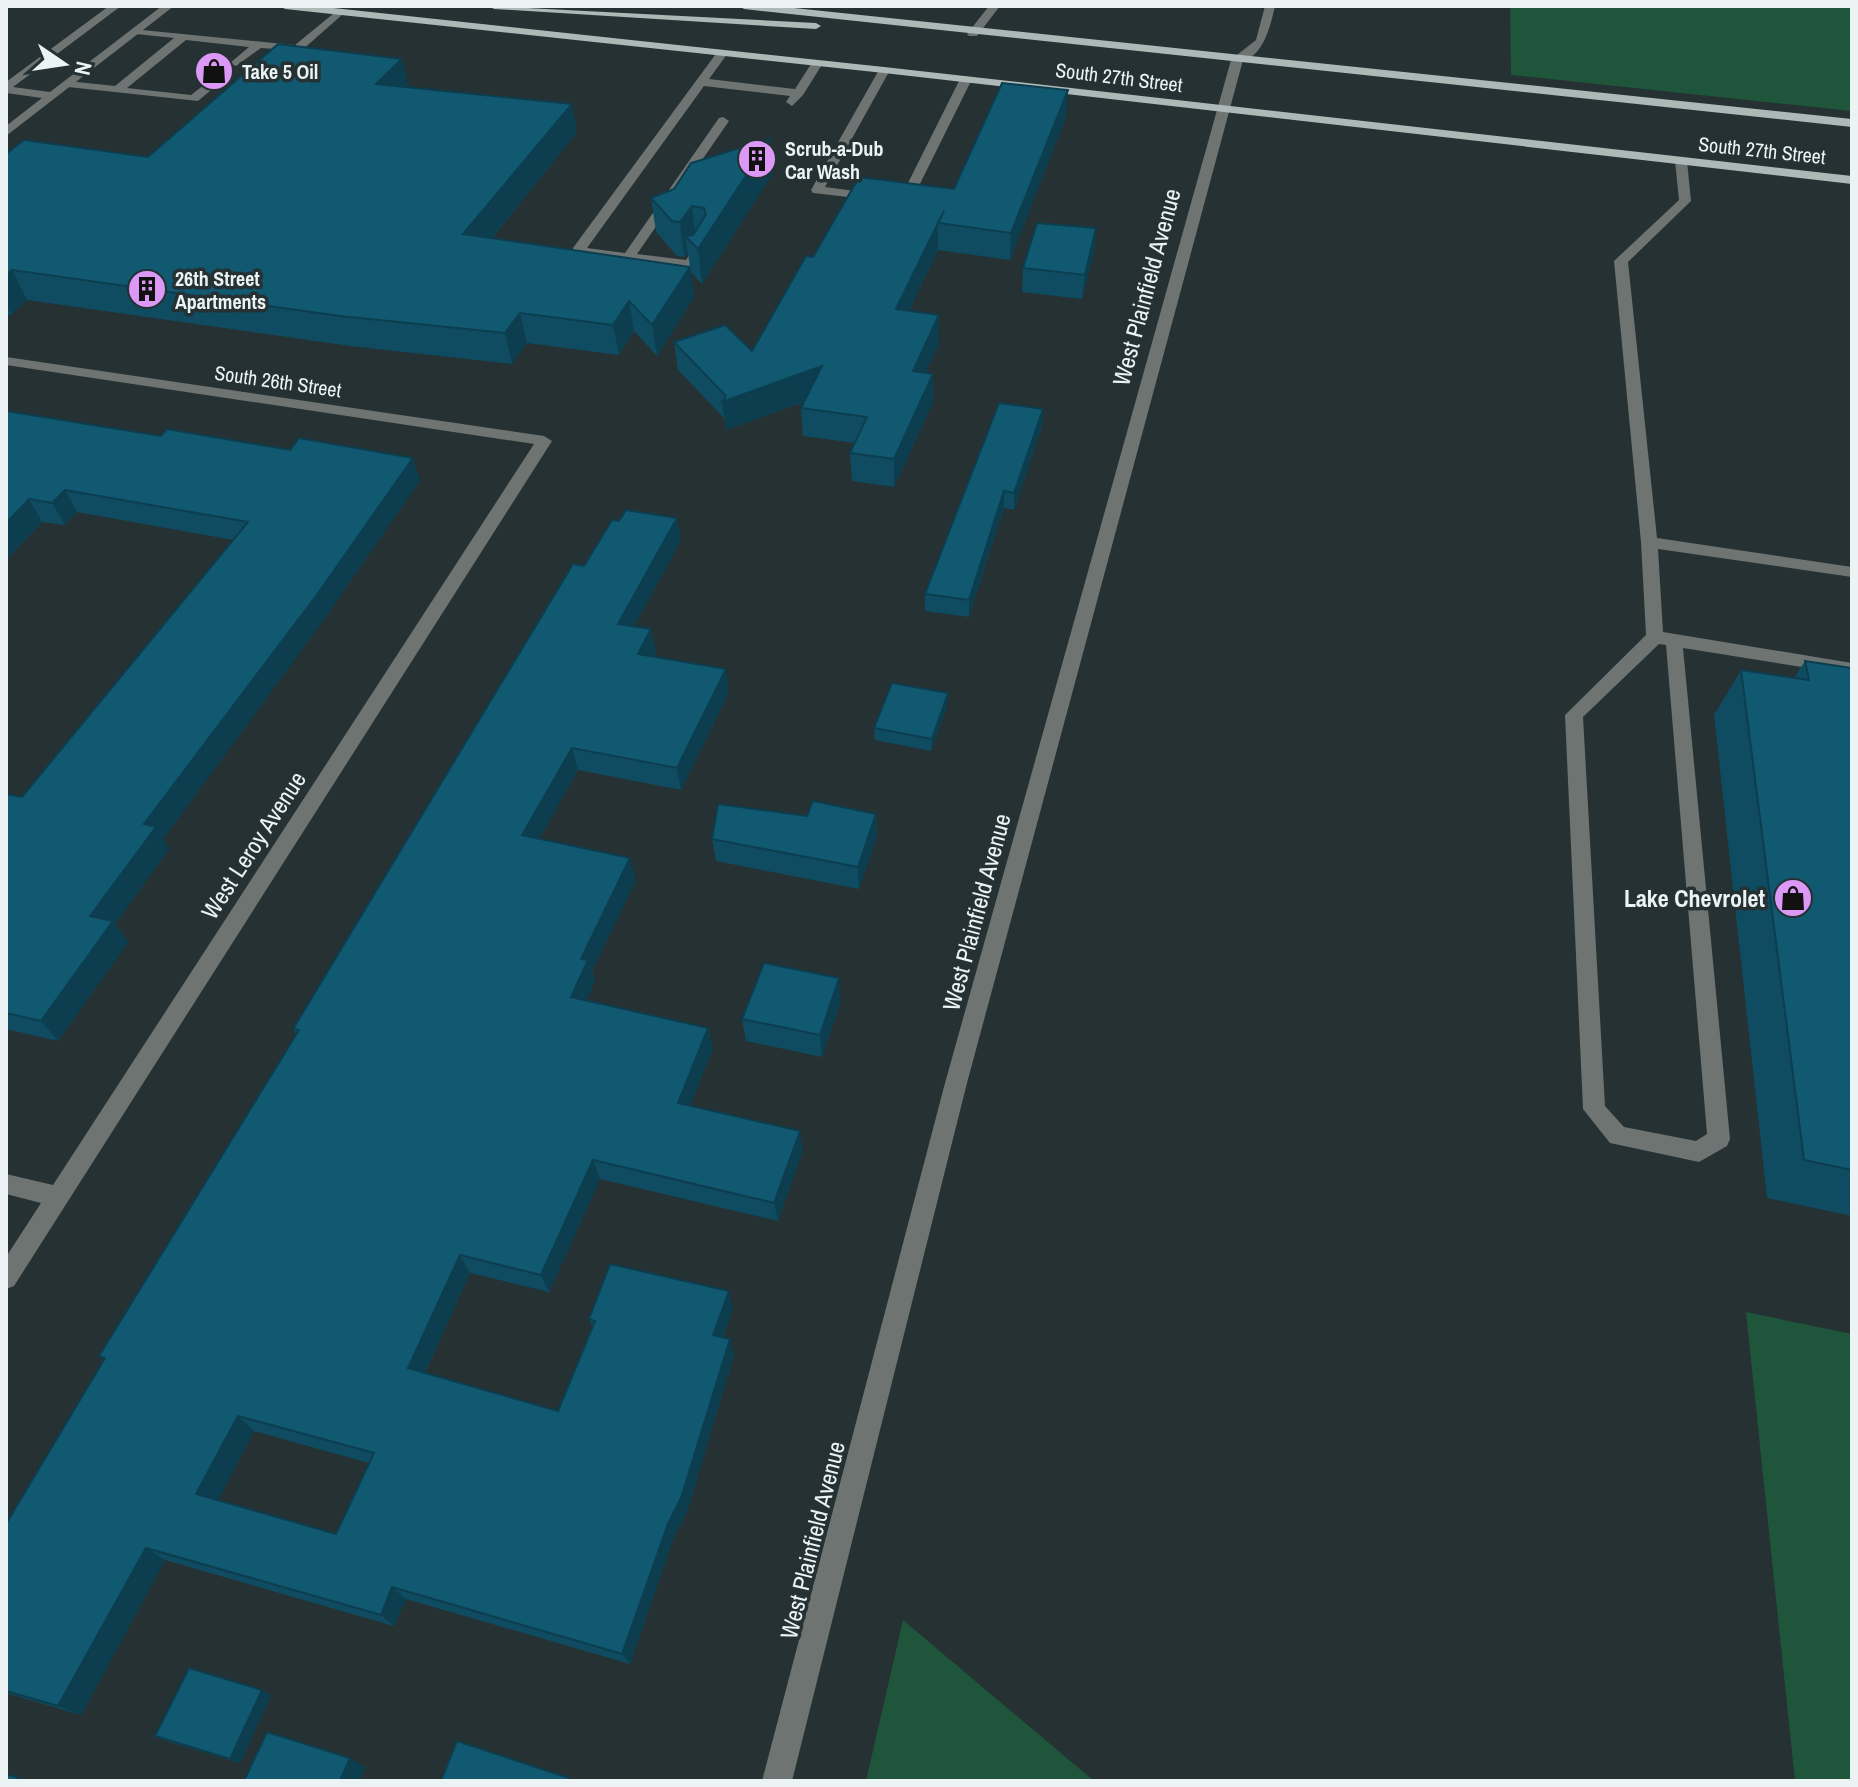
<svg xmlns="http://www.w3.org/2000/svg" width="1858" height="1787" font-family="'Archivo Narrow',sans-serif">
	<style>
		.green { fill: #1e553b }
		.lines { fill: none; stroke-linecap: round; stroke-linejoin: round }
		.service { fill: #6e7472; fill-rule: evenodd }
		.minor { fill: #6e7472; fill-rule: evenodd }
		.tertiary { fill: #6e7472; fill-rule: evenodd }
		.primary { fill: #adb9b6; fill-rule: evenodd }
		.wall { fill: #0f4c61; fill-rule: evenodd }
		.shaded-wall { fill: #0c3e4f }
		.building { fill: #115871; stroke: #0c3e4f; stroke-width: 2; fill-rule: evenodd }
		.labels { text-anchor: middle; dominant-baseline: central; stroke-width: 7; stroke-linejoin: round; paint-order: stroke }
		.far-poi-label { font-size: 20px; font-weight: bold; fill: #ebf3f4; stroke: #253132; text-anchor: start }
		.far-street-label { font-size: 20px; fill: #ebf3f4; stroke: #253132 }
		.street-label { font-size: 24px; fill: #ebf3f4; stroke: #253132 }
		.poi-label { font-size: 24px; font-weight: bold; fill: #ebf3f4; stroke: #253132; text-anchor: end }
	</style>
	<rect width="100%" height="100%" fill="#253132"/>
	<g class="green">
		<polygon points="1510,6 1852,6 1852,111 1511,75"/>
		<polygon points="1746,1312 1852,1334 1852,1781 1795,1781"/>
		<polygon points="903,1620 1094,1781 866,1781"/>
	</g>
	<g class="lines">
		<g class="service">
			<polygon points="989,6 1000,6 977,36 969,36 967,34"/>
			<path d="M1265 6H1275C1270 28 1262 64 1233 62V58L1256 40Z"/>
			<polygon points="339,9 344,12 343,14 301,51 261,48 236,66 230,63 249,47 186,40 127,88 191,95 209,81 217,81 217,85 198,101 68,87 62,84 68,81 115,86 174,38 136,34 132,33 132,29 295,45"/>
			<polygon points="718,51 728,53 709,79 795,89 813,61 823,63 803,95 792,106 786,102 790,96 704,86 587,248 625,253 719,118 723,117 729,121 637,254 686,260 696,244 706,244 708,247 695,268 573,254 573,248"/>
			<polygon points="880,68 890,70 825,187 901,197 960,79 966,76 972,79 910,204 813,193 811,190"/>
			<path d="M1681 157 1687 161 1691 201 1628 262 1657 538 1852 567V577L1658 549 1663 632 1852 663V675L1683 648 1730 1139 1727 1146 1699 1162 1610 1143 1583 1109 1565 715 1646 635 1641 542 1614 261 1679 200 1675 161ZM1659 644 1666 645 1707 1134 1696 1141 1624 1127 1605 1106 1583 717Z"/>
		</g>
		<g class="minor">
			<polygon points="1237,57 1243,60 967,1083 792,1781 762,1781 945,1083 1231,60"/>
			<polygon points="6,357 544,436 552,441 14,1286 6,1289 6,1257 41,1203 6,1194 6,1174 53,1185 534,444 6,365"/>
		</g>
		<polygon class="tertiary" points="109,6 121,6 13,87 50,92 162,6 174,6 6,136 6,126 42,98 6,93 6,82"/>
		<g class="primary">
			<polygon points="280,6 315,6 884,67 1852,176 1852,184 884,73 285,9"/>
			<polygon points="489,6 816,23 821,26 816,29 494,9"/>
			<polygon points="739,6 775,6 1852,119 1852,127 744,9"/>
		</g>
	</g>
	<g class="wall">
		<polygon points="409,87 577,132 492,238 690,267 688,253 684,257 677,256 656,232 651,198 773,173 702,284 690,271 694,297 657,356 634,331 619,355 527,343 512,364 350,346 27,300 11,315 6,314 6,154 148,157"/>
		<polygon points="1066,117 1010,260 938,250 909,311 939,343 925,373 933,374 933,402 894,487 852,481 850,453 855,443 803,436 801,408 804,402 726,430 724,418 678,370 674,342 752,351 813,257 954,189"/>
		<polygon points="1096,228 1094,252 1082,299 1022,292 1023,268"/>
		<polygon points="1043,409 1042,426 1014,510 1004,508 969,617 925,611 925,594"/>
		<polygon points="6,411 420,480 325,618 163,839 169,849 115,924 128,942 58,1041 6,1029 6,794 22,797 233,540 77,512 65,525 42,522 6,560"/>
		<path d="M681 540 634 626 651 629 656 652 653 656 729 692 681 790 578 770 539 839 636 880 592 971 595 981 586 1000 708 1028 713 1048 690 1105 803 1150 778 1221 600 1179 549 1292 470 1273 425 1373 558 1411 593 1328 589 1319 733 1308 723 1337 730 1339 734 1355 687 1512 674 1537 630 1664 406 1599 394 1626 165 1560 81 1715 6 1693V1524L104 1360 99 1356 296 1034 293 1029 584 566ZM254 1431 369 1463 336 1534 218 1500Z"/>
		<polygon points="1805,661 1852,668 1852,1216 1767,1198 1714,715 1741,670 1794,678"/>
		<polygon points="947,706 931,751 875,740 874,728"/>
		<polygon points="876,814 877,836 859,889 716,861 712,839 807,816"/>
		<polygon points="841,1001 822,1057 746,1041 742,1019"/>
		<polygon points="271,1695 240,1763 166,1741 155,1736"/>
	</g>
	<g class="shaded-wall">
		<polygon points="402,59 409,87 376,84"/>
		<polygon points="1068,90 1066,117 1010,260 1011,233"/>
		<polygon points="572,104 577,132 471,263 463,234"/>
		<polygon points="770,139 773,173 702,284 698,249"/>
		<polygon points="692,206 696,241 685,236 688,253 684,257 680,222"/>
		<polygon points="944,211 938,223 938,250 896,337 896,309"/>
		<polygon points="1096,228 1094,252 1082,299 1085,275"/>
		<polygon points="690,267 694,297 657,356 652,325"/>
		<polygon points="12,270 27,300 11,315 6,305 6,275"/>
		<polygon points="629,301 634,331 619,355 613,325"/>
		<polygon points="520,313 527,343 512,364 505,333"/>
		<polygon points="939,315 939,343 913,399 913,371"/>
		<polygon points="822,366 824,394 726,430 722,402"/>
		<polygon points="933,374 933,402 894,487 894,459"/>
		<polygon points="1043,409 1042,426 1014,510 1014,493"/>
		<polygon points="413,458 420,480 325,618 163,839 169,849 115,924 128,942 58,1041 41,1021 90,916 144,824"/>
		<polygon points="65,490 77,512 65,525 52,503"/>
		<polygon points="1004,491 1004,508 969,617 969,600"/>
		<polygon points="29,499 42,522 6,560 6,523"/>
		<polygon points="677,518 681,540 623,646 618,624"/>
		<polygon points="651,629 656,652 643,676 638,654"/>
		<polygon points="726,669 729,692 681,790 677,768"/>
		<polygon points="948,693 947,706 931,751 932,739"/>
		<polygon points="572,748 578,770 529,857 522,835"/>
		<polygon points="876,814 877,836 859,889 858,867"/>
		<polygon points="630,858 636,880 592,971 595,981 578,1018 571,997 581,959"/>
		<polygon points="839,978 841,1001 822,1057 820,1035"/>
		<polygon points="708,1028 713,1048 683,1122 678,1103"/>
		<polygon points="800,1131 803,1150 778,1221 774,1203"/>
		<polygon points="593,1160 600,1179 549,1292 541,1275"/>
		<polygon points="460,1255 470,1273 420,1383 408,1368"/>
		<polygon points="729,1291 733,1308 718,1351 713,1335"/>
		<polygon points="730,1339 734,1355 687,1512 674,1537 630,1664 622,1654"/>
		<polygon points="238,1416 254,1431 214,1508 196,1494"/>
		<polygon points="146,1548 165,1560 81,1715 58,1706"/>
		<polygon points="392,1587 406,1599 394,1626 381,1615"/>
		<polygon points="262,1690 271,1695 240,1763 230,1759"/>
		<polygon points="350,1758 366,1767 360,1781 340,1781"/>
	</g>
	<g class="building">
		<polygon points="278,44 402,59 376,84 572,104 463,234 690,267 652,325 629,301 613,325 520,313 505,333 340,316 12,270 6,275 6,154 24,140 148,157"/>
		<polygon points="1002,83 1068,90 1011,233 938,223 944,211 896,309 939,315 913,371 933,374 894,459 850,453 867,417 801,408 822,366 722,402 726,396 674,342 725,325 752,351 806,256 813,257 859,177 954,189"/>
		<polygon points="770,139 698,249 685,236 693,235 706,214 704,208 692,206 680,222 672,221 651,198 674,189 691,163"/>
		<polygon points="1037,223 1096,228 1085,275 1023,268"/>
		<polygon points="999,403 1043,409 1014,493 1004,491 969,600 925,594"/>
		<polygon points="6,411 161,436 167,429 290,450 299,438 413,458 316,596 144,824 156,827 90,916 113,921 41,1021 6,1013 6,794 22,797 248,522 65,490 52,503 29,499 6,523"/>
		<path d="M626 510 677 518 618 624 651 629 638 654 726 669 677 768 572 748 522 835 630 858 581 959 588 960 571 997 708 1028 678 1103 800 1131 774 1203 593 1160 541 1275 460 1255 408 1368 558 1411 595 1321 589 1319 610 1264 729 1291 713 1335 730 1339 681 1498 668 1524 622 1654 392 1587 381 1615 146 1548 58 1706 6 1691V1524L105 1358 99 1356 299 1030 293 1029 573 564 584 566 612 520 619 521ZM238 1416 374 1453 336 1534 196 1494Z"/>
		<polygon points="1805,661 1852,668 1852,1170 1804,1160 1741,670 1809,680"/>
		<polygon points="892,683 948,693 932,739 874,728"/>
		<polygon points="813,801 876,814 858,867 712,839 718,804 807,816"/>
		<polygon points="764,963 839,978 820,1035 742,1019"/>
		<polygon points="189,1668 262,1690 230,1759 155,1736"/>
		<polygon points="267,1732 350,1758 340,1781 244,1781"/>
		<polygon points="457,1741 569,1778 568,1781 441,1781"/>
		<polygon points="6,1774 27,1781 6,1781"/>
	</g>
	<defs>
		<g id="shop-disc" transform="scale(2)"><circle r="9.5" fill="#db99f5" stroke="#253132"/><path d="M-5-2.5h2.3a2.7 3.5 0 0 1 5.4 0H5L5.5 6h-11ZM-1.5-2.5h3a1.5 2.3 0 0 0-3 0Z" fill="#111"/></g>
		<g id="building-disc" transform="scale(2)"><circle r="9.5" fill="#db99f5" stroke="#253132"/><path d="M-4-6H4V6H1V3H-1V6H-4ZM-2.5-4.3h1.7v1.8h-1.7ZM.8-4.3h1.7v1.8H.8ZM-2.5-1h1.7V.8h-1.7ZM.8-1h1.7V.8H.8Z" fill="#111"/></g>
	</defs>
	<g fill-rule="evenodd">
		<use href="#shop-disc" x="214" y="71"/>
		<use href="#building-disc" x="757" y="159"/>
		<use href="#building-disc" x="147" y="289"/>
		<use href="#shop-disc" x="1793" y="898"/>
	</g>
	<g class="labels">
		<g class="far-poi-label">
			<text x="242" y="71">Take 5 Oil</text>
			<text x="785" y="148">Scrub-a-Dub<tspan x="785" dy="23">Car Wash</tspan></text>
			<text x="175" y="278">26th Street<tspan x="175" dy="23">Apartments</tspan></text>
		</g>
		<g class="far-street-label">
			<text transform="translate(1119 77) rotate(7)">South 27th Street</text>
			<text transform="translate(1762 150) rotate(6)">South 27th Street</text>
			<text transform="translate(278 381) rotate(8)">South 26th Street</text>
		</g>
		<g class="street-label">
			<text transform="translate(1146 287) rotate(-75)">West Plainfield Avenue</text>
			<text transform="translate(253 845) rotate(-57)">West Leroy Avenue</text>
			<text transform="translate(976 912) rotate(-75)">West Plainfield Avenue</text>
			<text transform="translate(812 1540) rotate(-76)">West Plainfield Avenue</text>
		</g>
		<g class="poi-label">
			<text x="1765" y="898">Lake Chevrolet</text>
		</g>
	</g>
	<rect width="1858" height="1787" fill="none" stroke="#ebf3f4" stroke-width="16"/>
	<g transform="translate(64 64) rotate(103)" stroke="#253132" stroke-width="6" paint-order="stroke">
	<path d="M0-6L14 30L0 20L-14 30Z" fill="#ebf3f4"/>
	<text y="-12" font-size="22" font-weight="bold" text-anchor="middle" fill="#ebf3f4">N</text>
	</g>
</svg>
